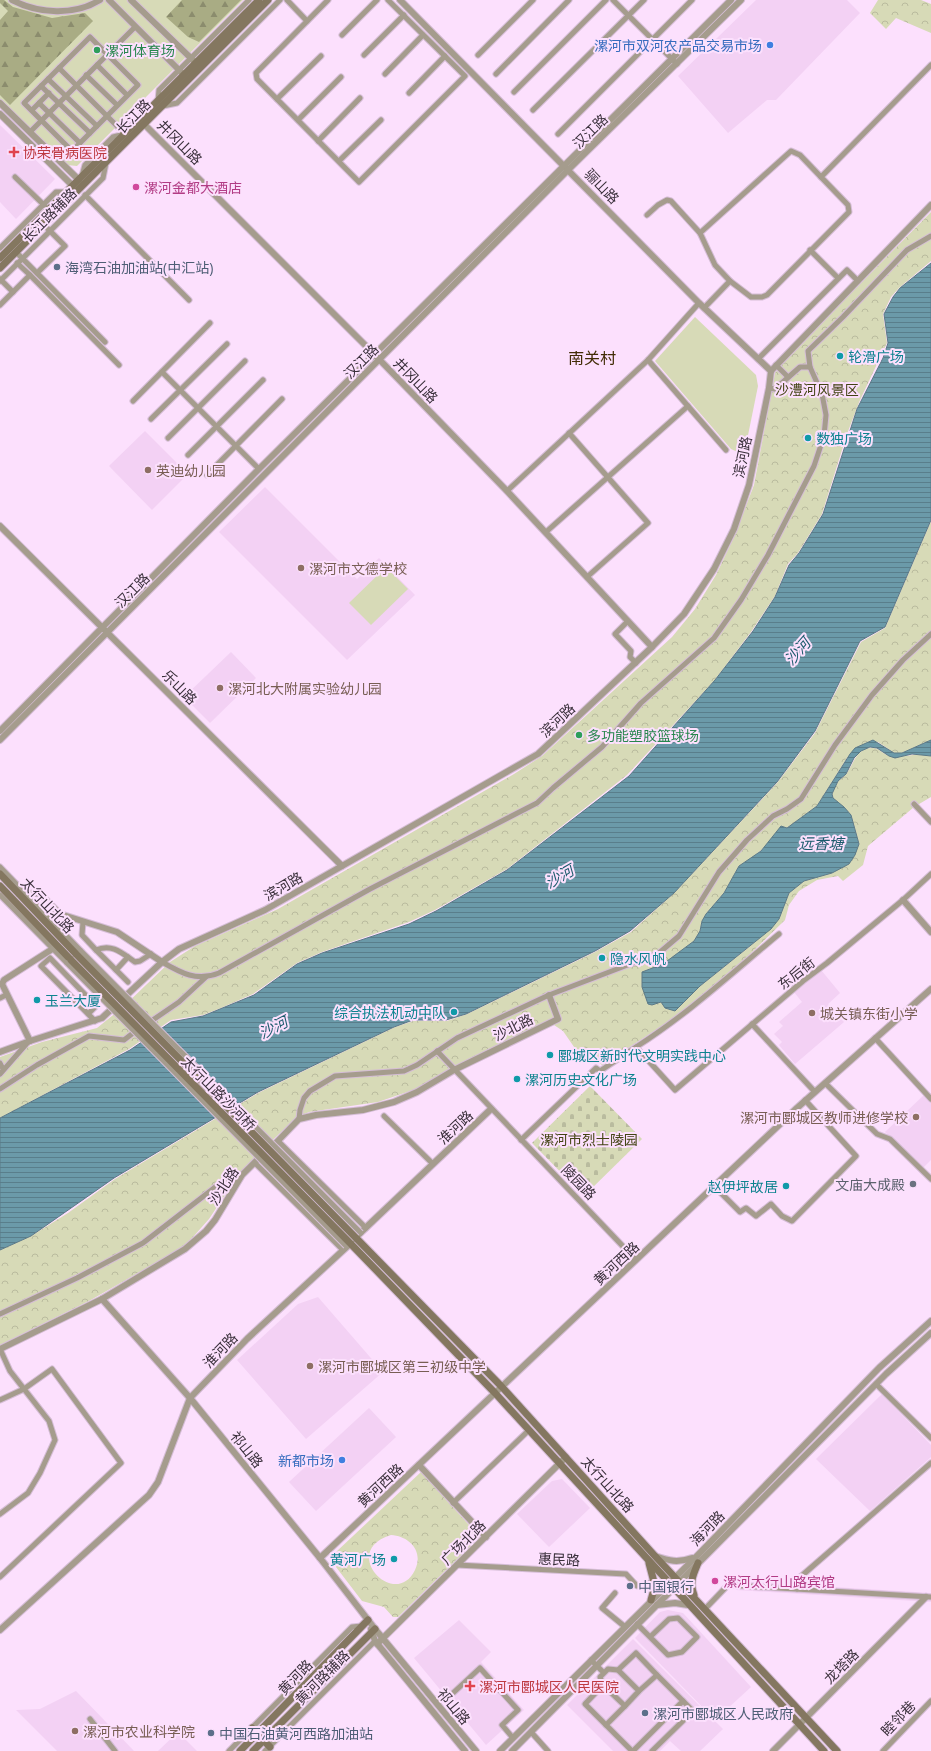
<svg xmlns="http://www.w3.org/2000/svg" width="931" height="1751" font-family="'Open Sans','Noto Sans SC',sans-serif">
	<style>
		.built { fill: #f3d1f4 }
		.grass { fill: #d7dab7 }
		.forest { fill: url(#forest-firs) }
		.cemetery { fill: url(#cemetery-stones) }
		.park { fill: url(#park-crowns); fill-rule: evenodd }
		.water { fill: url(#water-rules); stroke: #5c7a88 }
		.lines { fill: none; stroke-linecap: round; stroke-linejoin: round }
		.minor-casing { stroke: #d5bdd6; stroke-width: 7 }
		.tertiary-casing { stroke: #d5bdd6; stroke-width: 8 }
		.secondary-casing { stroke: #d5bdd6; stroke-width: 9 }
		.minor { stroke: #a59c8d; stroke-width: 5 }
		.tertiary { stroke: #a59c8d; stroke-width: 6 }
		.secondary { stroke: #847760; stroke-width: 7 }
		.minor-bridge-casing { stroke: #d5bdd6; stroke-width: 7; stroke-linecap: butt }
		.secondary-bridge-casing { stroke: #d5bdd6; stroke-width: 9; stroke-linecap: butt }
		.minor-bridge { stroke: #a59c8d; stroke-width: 5 }
		.secondary-bridge { stroke: #847760; stroke-width: 7 }
		.shop-dot { fill: #3f7fe0; stroke: #fce0fd; stroke-width: 1.5 }
		.leisure-dot { fill: #2e9e5b; stroke: #fce0fd; stroke-width: 1.5 }
		.health-dot { fill: #e0444e; stroke: #fce0fd; stroke-width: 1.5 }
		.hotel-dot { fill: #d1479c; stroke: #fce0fd; stroke-width: 1.5 }
		.service-dot { fill: #5c6f8a; stroke: #fce0fd; stroke-width: 1.5 }
		.culture-dot { fill: #0f9aa8; stroke: #fce0fd; stroke-width: 1.5 }
		.education-dot { fill: #8d6e63; stroke: #fce0fd; stroke-width: 1.5 }
		.worship-dot { fill: #6b7280; stroke: #fce0fd; stroke-width: 1.5 }
		.labels { text-anchor: middle; dominant-baseline: central; stroke-width: 4; stroke-linejoin: round; paint-order: stroke }
		.shop-label { font-size: 14px; fill: #366cbe; stroke: #fce0fd; text-anchor: end }
		.leisure-label { font-size: 14px; fill: #27864d; stroke: #fce0fd; text-anchor: start }
		.street-label { font-size: 14px; fill: #3a303b; stroke: #fce0fd }
		.health-label { font-size: 14px; fill: #be3a42; stroke: #fce0fd; text-anchor: start }
		.hotel-label { font-size: 14px; fill: #b23c85; stroke: #fce0fd; text-anchor: start }
		.service-label { font-size: 14px; fill: #4e5e75; stroke: #fce0fd; text-anchor: start }
		.culture-label { font-size: 14px; fill: #0d838f; stroke: #fce0fd; text-anchor: start }
		.park-label { font-size: 14px; fill: #434414; stroke: #fce0fd }
		.education-label { font-size: 14px; fill: #785e54; stroke: #fce0fd; text-anchor: start }
		.worship-label { font-size: 14px; fill: #5b616d; stroke: #fce0fd; text-anchor: end }
		.water-label { font-size: 15px; font-style: italic; fill: #1b5b6c; stroke: #fce0fd }
		.quarter-label { font-size: 16px; fill: #422c06; stroke: #fce0fd }
	</style>
	<defs>
		<pattern id="forest-firs" width="22" height="20" patternUnits="userSpaceOnUse"><rect width="22" height="20" fill="#a9ac84"/><path d="M5 1l3.5 6h-7zM16 11l3.5 6h-7z" fill="#8b8c6d"/></pattern>
		<pattern id="cemetery-stones" width="16" height="16" patternUnits="userSpaceOnUse"><rect width="16" height="16" fill="#d7dab7"/><path d="M2 7V4a2 2 0 0 1 4 0v3zM10 15v-3a2 2 0 0 1 4 0v3z" fill="#b9bb9e"/></pattern>
		<pattern id="park-crowns" width="20" height="18" patternUnits="userSpaceOnUse"><rect width="20" height="18" fill="#d7dab7"/><path d="M2 6a3 3 0 1 1 6 0M12 15a3 3 0 1 1 6 0" fill="none" stroke="#b9bb9e"/></pattern>
		<pattern id="water-rules" width="6" height="5" patternUnits="userSpaceOnUse"><rect width="6" height="5" fill="#6b9aa9"/><path d="M0 2.5h6" fill="none" stroke="#597e8b"/></pattern>
	</defs>
	<rect width="100%" height="100%" fill="#fce0fd"/>
	<g class="built">
		<polygon points="756,0 847,0 860,13 776,100 767,100 728,133 678,76"/>
		<polygon points="0,125 55,179 16,219 0,202"/>
		<polygon points="145,431 188,474 152,510 109,466"/>
		<polygon points="265,487 357,579 379,558 415,595 347,660 219,532"/>
		<polygon points="231,652 256,678 210,723 184,697"/>
		<polygon points="821,970 840,993 828,1004 844,1022 795,1064 779,1045 782,1042 774,1034 783,1026 779,1022 802,1002 794,992"/>
		<polygon points="924,1095 931,1102 931,1160 923,1168 885,1132"/>
		<polygon points="318,1297 383,1372 306,1439 237,1360 298,1304"/>
		<polygon points="882,1394 931,1445 931,1457 870,1511 816,1459"/>
		<polygon points="369,1408 396,1437 316,1511 289,1482"/>
		<polygon points="562,1479 590,1508 549,1547 517,1514 552,1481"/>
		<polygon points="737,1581 931,1593 931,1602 736,1590"/>
		<polygon points="668,1610 683,1613 751,1687 715,1720 635,1638 660,1612"/>
		<polygon points="459,1620 491,1652 481,1662 524,1710 486,1745 414,1658"/>
		<polygon points="633,1639 723,1729 700,1751 681,1751 670,1741 660,1751 613,1751 567,1705"/>
		<polygon points="76,1691 134,1751 57,1751 16,1710 40,1709"/>
		<polygon points="178,1732 197,1751 158,1751"/>
	</g>
	<g class="grass">
		<polygon points="0,0 243,0 77,166 67,165 0,99"/>
		<polygon points="695,317 756,375 758,386 744,455 731,449 655,361"/>
		<polygon points="386,567 408,589 371,625 349,603"/>
	</g>
	<g class="forest">
		<polygon points="0,0 4,0 13,7 52,18 85,13 93,21 10,105 0,95 0,20 8,11 0,3"/>
		<polygon points="182,0 241,0 199,42 188,37 166,17"/>
	</g>
	<polygon class="cemetery" points="590,1086 642,1139 584,1196 532,1143"/>
	<g class="park">
		<polygon points="878,0 921,0 931,4 931,33 896,18 886,29 870,13"/>
		<polygon points="931,212 931,261 899,288 891,297 883,314 887,343 860,400 847,434 822,514 798,553 788,564 775,596 751,632 714,681 627,775 507,869 435,910 409,922 322,952 297,963 253,994 221,1008 203,1015 171,1020 129,1049 0,1118 0,1057 42,1042 97,1028 123,1007 170,962 195,946 278,909 514,774 542,756 672,637 695,609 716,575 734,537 754,485 775,373 782,363"/>
		<path d="M931 521V740L902 753H894L878 742 847 758 817 806 787 828 752 858 739 866 724 893 706 914 702 921 700 931 694 941 671 960 656 968 649 969 656 1003 661 1002 675 1011 700 986 749 947 779 919 789 893 804 881 832 873 859 844 851 815 833 798 832 794C834 790 836 784 839 780 841 778 844 777 846 774 854 764 856 747 873 748 880 748 884 756 892 756 907 758 915 752 931 756V797L914 807 868 846 863 865 843 881 838 876 817 880 799 891 789 905 785 920 745 959 682 1013 602 1065 587 1054 581 1057 563 1031 548 1021 463 1062 416 1089 378 1102 309 1112 296 1118 263 1149 227 1192 209 1219 193 1237 180 1249 89 1301 0 1345V1250L31 1236 68 1213 115 1179 258 1093 395 1027 413 1021H447L467 1014 595 952 631 932 674 893 777 783 815 733 861 642 885 628Z"/>
		<path d="M421 1472 480 1537 398 1617H393L384 1607 362 1601 336 1567V1552ZM391 1535C409 1536 424 1551 415 1570 395 1611 338 1551 391 1535Z"/>
	</g>
	<g class="water">
		<polygon points="931,263 931,520 885,627 860,641 815,731 777,782 674,893 630,931 595,951 466,1014 446,1020 413,1020 394,1027 258,1092 114,1178 31,1236 0,1250 0,1118 130,1050 171,1022 203,1016 254,995 297,964 322,953 409,924 436,911 507,870 629,776 715,680 753,631 775,597 789,565 799,553 823,514 857,409 883,358 888,343 884,314 893,297 900,288"/>
		<polygon points="873,740 894,753 902,753 931,740 931,756 912,754 895,758 889,756 877,748 870,747 861,751 854,758 846,774 838,781 832,794 833,798 844,807 851,815 859,844 855,855 849,864 832,873 804,881 789,893 779,919 771,929 700,986 675,1011 665,1008 661,1002 652,1005 648,1004 642,987 642,972 663,964 694,941 700,931 702,921 706,914 724,893 739,866 761,851 781,826 787,828 817,806 850,754 855,748"/>
	</g>
	<g class="lines">
		<g class="minor-casing">
			<g id="minor">
				<polyline points="287,0 307,21"/>
				<polyline points="328,0 256,73 257,79 359,182 465,76 388,0"/>
				<polyline points="613,0 677,64"/>
				<polyline points="342,35 377,0"/>
				<polygon points="90,37 138,85 72,151 24,103"/>
				<polyline points="364,55 404,15"/>
				<polyline points="478,55 533,0"/>
				<polyline points="97,65 127,95"/>
				<polyline points="59,68 125,134 113,137 85,165 82,176"/>
				<polyline points="385,74 423,35"/>
				<polyline points="496,74 569,0"/>
				<polyline points="86,75 117,105"/>
				<polyline points="48,79 97,126"/>
				<polyline points="41,86 90,133"/>
				<polyline points="514,92 606,0"/>
				<polyline points="409,93 445,56"/>
				<polyline points="277,99 321,56"/>
				<polyline points="158,101 159,90 249,0"/>
				<polyline points="39,103 80,143"/>
				<polyline points="163,106 177,103 280,0"/>
				<polyline points="32,110 49,93"/>
				<polyline points="533,110 644,0"/>
				<polyline points="298,120 341,77"/>
				<polyline points="30,132 135,27"/>
				<polyline points="558,134 692,0"/>
				<polyline points="318,141 360,98"/>
				<polyline points="339,161 381,120"/>
				<polyline points="15,177 45,206"/>
				<polyline points="85,195 189,300"/>
				<polyline points="647,215 658,205 667,200 671,201 700,233"/>
				<polyline points="0,248 56,192 67,192"/>
				<polyline points="810,250 838,278"/>
				<polyline points="16,252 105,342"/>
				<polyline points="17,263 30,275"/>
				<polyline points="37,273 65,246 44,225"/>
				<polyline points="0,279 13,292"/>
				<polyline points="0,281 103,178 106,163"/>
				<polyline points="730,281 715,265 700,233 791,151 800,155 821,177"/>
				<polyline points="0,305 30,275 119,365"/>
				<polyline points="704,308 730,281 751,297 762,297 767,295 849,212 848,205 821,177 931,65"/>
				<polyline points="758,359 847,270 858,281"/>
				<polyline points="648,360 726,450"/>
				<polyline points="776,365 788,377"/>
				<polyline points="162,372 259,469"/>
				<polyline points="769,388 775,389 800,367 810,367"/>
				<polyline points="133,401 210,323"/>
				<polyline points="151,419 227,344"/>
				<polyline points="569,433 648,523 587,577"/>
				<polyline points="168,438 245,361"/>
				<polyline points="188,455 263,380"/>
				<polyline points="207,475 282,399"/>
				<polyline points="507,491 648,360 699,303"/>
				<polyline points="546,532 688,406"/>
				<polyline points="628,621 615,634 631,651 630,657 636,663"/>
				<polyline points="914,804 931,822"/>
				<polyline points="0,867 81,951"/>
				<polyline points="0,895 67,963"/>
				<path d="M83 922 82 935 96 950C112 943 122 953 135 962L140 961 151 954"/>
				<polyline points="96,950 128,982"/>
				<path d="M162 962C181 973 197 982 219 973L370 889 537 803 553 788 602 747 641 703 714 638 741 600 768 555 814 466 824 436 826 415 822 394 810 367 808 351 843 317 907 250 931 236"/>
				<polyline points="116,970 128,957"/>
				<polyline points="0,998 6,995"/>
				<polyline points="88,1014 96,1006 50,958 41,966 95,1021"/>
				<polyline points="147,1024 179,1002 206,977"/>
				<polyline points="752,1024 815,1092"/>
				<polyline points="875,1038 931,1099"/>
				<path d="M636 1047C688 1014 732 973 779 934"/>
				<polyline points="437,1051 636,1260"/>
				<polyline points="0,1063 3,1069"/>
				<polyline points="0,1074 29,1041"/>
				<polyline points="825,1083 877,1134 890,1139 931,1179"/>
				<polyline points="0,1089 37,1065 89,1036 124,1040 137,1030"/>
				<polyline points="384,1116 433,1164"/>
				<polyline points="299,1119 300,1110 304,1098 310,1091 335,1076 404,1071 417,1065 457,1038 549,995 659,953 679,936 719,872 747,840 773,816 787,809 801,799 835,745 872,695 903,660 931,634"/>
				<polyline points="521,1140 596,1068 600,1071 636,1047 675,1090 803,981 827,963 903,900 931,874"/>
				<polyline points="278,1141 366,1228"/>
				<polyline points="255,1163 343,1250"/>
				<polyline points="714,1186 740,1212 746,1208 756,1216 771,1204 782,1216 792,1221 856,1156 805,1100"/>
				<polyline points="0,1314 77,1278 143,1243 218,1185 242,1175"/>
				<polyline points="876,1384 931,1438"/>
				<polyline points="0,1400 24,1389 52,1369 121,1463 0,1577"/>
				<polyline points="453,1503 529,1430"/>
				<polyline points="0,1514 28,1493 40,1473 55,1440 49,1421 10,1371 0,1349"/>
				<polyline points="457,1565 626,1574 637,1586 655,1582"/>
				<polyline points="797,1589 798,1579 931,1463"/>
				<polyline points="615,1593 602,1608 624,1626"/>
				<polyline points="705,1609 728,1585 931,1597"/>
				<polyline points="637,1624 668,1655 682,1652 697,1637 678,1618 669,1619 650,1637"/>
				<polyline points="591,1660 604,1673 600,1677 603,1685 625,1706 639,1691 618,1670 608,1669 604,1673"/>
				<polyline points="618,1670 636,1653 657,1675 639,1691"/>
				<polyline points="603,1685 585,1704 606,1725 625,1706"/>
				<polyline points="434,1700 452,1694 480,1668 518,1710 502,1725 513,1738"/>
				<polyline points="90,1719 115,1751"/>
				<polyline points="606,1725 632,1751"/>
				<polyline points="531,1732 548,1751"/>
				<polyline points="266,1739 283,1732"/>
				<polyline points="229,1751 352,1627 362,1626"/>
				<polyline points="265,1751 375,1641"/>
				<polyline points="633,1751 683,1701 657,1675"/>
				<polyline points="652,1751 693,1711 683,1701"/>
				<polyline points="883,1751 931,1701"/>
			</g>
		</g>
		<g class="tertiary-casing">
			<g id="tertiary">
				<path d="M12 0C39 14 74 16 100 0"/>
				<polyline points="109,0 184,75"/>
				<polyline points="131,0 198,65"/>
				<polyline points="400,0 699,303 771,371"/>
				<polyline points="0,103 79,180 80,188 73,186 0,114"/>
				<polyline points="141,121 375,355 507,491 652,647"/>
				<polyline points="0,526 342,866"/>
				<polyline points="0,731 259,469 731,0"/>
				<polyline points="0,740 568,170 741,0"/>
				<polyline points="19,894 39,893 60,914 117,932 162,962"/>
				<polyline points="903,900 931,932"/>
				<polyline points="30,1041 2,984 4,980 57,946"/>
				<polyline points="0,1052 30,1041 102,1018 162,962 179,949 265,910 538,754 652,647 684,614 714,569 734,529 749,485 769,388 771,371 931,205"/>
				<polyline points="271,1148 299,1119 316,1115 363,1110 394,1102 417,1092 454,1070 558,1019 549,995"/>
				<polyline points="357,1236 491,1109"/>
				<polyline points="102,1299 190,1398 320,1558 375,1629 476,1751"/>
				<polyline points="0,1349 102,1299 185,1249 206,1231 215,1220 242,1175 262,1155"/>
				<polyline points="419,1465 486,1537"/>
				<path d="M655 1556C669 1561 678 1563 692 1558"/>
				<polyline points="320,1558 797,1108 931,989"/>
				<polyline points="657,1605 675,1603 688,1605"/>
				<polyline points="371,1629 375,1641 465,1751"/>
				<polyline points="0,1630 149,1495 158,1482 190,1398 247,1339 351,1243"/>
				<polyline points="377,1644 566,1457"/>
				<polyline points="500,1751 696,1557 879,1368 931,1321"/>
				<polyline points="512,1751 886,1374 931,1333"/>
				<polyline points="773,1751 926,1597"/>
			</g>
		</g>
		<g class="secondary-casing">
			<g id="secondary">
				<polyline points="0,258 259,0"/>
				<polyline points="0,268 268,0"/>
				<polyline points="0,874 77,955"/>
				<polyline points="0,886 71,960"/>
				<polyline points="356,1238 502,1387 654,1555 837,1751"/>
				<polyline points="350,1243 495,1393 824,1751"/>
				<polyline points="649,1563 655,1586 651,1600"/>
				<path d="M694 1595C689 1582 693 1575 698 1563"/>
				<polyline points="252,1728 270,1747"/>
				<polyline points="240,1751 368,1620"/>
				<polyline points="253,1751 375,1629"/>
			</g>
		</g>
		<use href="#minor" class="minor"/>
		<use href="#tertiary" class="tertiary"/>
		<use href="#secondary" class="secondary"/>
		<g class="minor-bridge-casing">
			<g id="minor-bridge">
				<polyline points="81,951 361,1233"/>
				<polyline points="67,963 346,1246"/>
			</g>
		</g>
		<g class="secondary-bridge-casing">
			<g id="secondary-bridge">
				<polyline points="77,955 356,1238"/>
				<polyline points="71,960 350,1243"/>
			</g>
		</g>
		<use href="#minor-bridge" class="minor-bridge"/>
		<use href="#secondary-bridge" class="secondary-bridge"/>
	</g>
	<g class="shop-dot">
		<circle cx="770" cy="45" r="4"/>
		<circle cx="342" cy="1460" r="4"/>
	</g>
	<g class="leisure-dot">
		<circle cx="97" cy="50" r="4"/>
		<circle cx="579" cy="735" r="4"/>
	</g>
	<g class="health-dot">
		<path d="M12 146h4v4h4v4h-4v4h-4v-4h-4v-4h4z"/>
		<path d="M468 1680h4v4h4v4h-4v4h-4v-4h-4v-4h4z"/>
	</g>
	<g class="hotel-dot">
		<circle cx="136" cy="187" r="4"/>
		<circle cx="715" cy="1581" r="4"/>
	</g>
	<g class="service-dot">
		<circle cx="57" cy="267" r="4"/>
		<circle cx="630" cy="1586" r="4"/>
		<circle cx="645" cy="1713" r="4"/>
		<circle cx="211" cy="1733" r="4"/>
	</g>
	<g class="culture-dot">
		<circle cx="840" cy="356" r="4"/>
		<circle cx="808" cy="438" r="4"/>
		<circle cx="602" cy="958" r="4"/>
		<circle cx="37" cy="1000" r="4"/>
		<circle cx="454" cy="1012" r="4"/>
		<circle cx="550" cy="1055" r="4"/>
		<circle cx="517" cy="1079" r="4"/>
		<circle cx="786" cy="1186" r="4"/>
		<circle cx="394" cy="1559" r="4"/>
	</g>
	<g class="education-dot">
		<circle cx="148" cy="470" r="4"/>
		<circle cx="301" cy="568" r="4"/>
		<circle cx="220" cy="688" r="4"/>
		<circle cx="812" cy="1013" r="4"/>
		<circle cx="916" cy="1117" r="4"/>
		<circle cx="310" cy="1366" r="4"/>
		<circle cx="75" cy="1731" r="4"/>
	</g>
	<circle class="worship-dot" cx="913" cy="1184" r="4"/>
	<g class="labels">
		<g class="shop-label">
			<text x="762" y="45">漯河市双河农产品交易市场</text>
			<text x="334" y="1460">新都市场</text>
		</g>
		<g class="leisure-label">
			<text x="105" y="50">漯河体育场</text>
			<text x="587" y="735">多功能塑胶篮球场</text>
		</g>
		<g class="street-label">
			<text transform="translate(133 116) rotate(-45)">长江路</text>
			<text transform="translate(590 131) rotate(-44)">汉江路</text>
			<text transform="translate(180 142) rotate(45)">井冈山路</text>
			<text transform="translate(602 186) rotate(46)">骊山路</text>
			<text transform="translate(49 215) rotate(-45)">长江路辅路</text>
			<text transform="translate(361 361) rotate(-45)">汉江路</text>
			<text transform="translate(416 380) rotate(46)">井冈山路</text>
			<text transform="translate(742 457) rotate(-78)">滨河路</text>
			<text transform="translate(132 590) rotate(-45)">汉江路</text>
			<text transform="translate(180 687) rotate(45)">乐山路</text>
			<text transform="translate(557 720) rotate(-43)">滨河路</text>
			<text transform="translate(283 886) rotate(-30)">滨河路</text>
			<text transform="translate(48 905) rotate(47)">太行山北路</text>
			<text transform="translate(796 973) rotate(-38)">东后街</text>
			<text transform="translate(513 1027) rotate(-26)">沙北路</text>
			<text transform="translate(219 1093) rotate(45)">太行山路沙河桥</text>
			<text transform="translate(455 1127) rotate(-43)">淮河路</text>
			<text transform="translate(579 1182) rotate(46)">陵园路</text>
			<text transform="translate(223 1186) rotate(-57)">沙北路</text>
			<text transform="translate(616 1263) rotate(-43)">黄河西路</text>
			<text transform="translate(220 1350) rotate(-46)">淮河路</text>
			<text transform="translate(247 1449) rotate(51)">祁山路</text>
			<text transform="translate(608 1484) rotate(48)">太行山北路</text>
			<text transform="translate(380 1485) rotate(-43)">黄河西路</text>
			<text transform="translate(707 1528) rotate(-46)">海河路</text>
			<text transform="translate(463 1542) rotate(-45)">广场北路</text>
			<text transform="translate(559 1559) rotate(3)">惠民路</text>
			<text transform="translate(841 1666) rotate(-45)">龙塔路</text>
			<text transform="translate(295 1677) rotate(-46)">黄河路</text>
			<text transform="translate(322 1677) rotate(-45)">黄河路辅路</text>
			<text transform="translate(454 1706) rotate(50)">祁山路</text>
			<text transform="translate(898 1718) rotate(-46)">睦邻巷</text>
		</g>
		<g class="health-label">
			<text x="23" y="152">协荣骨病医院</text>
			<text x="479" y="1686">漯河市郾城区人民医院</text>
		</g>
		<g class="hotel-label">
			<text x="144" y="187">漯河金都大酒店</text>
			<text x="723" y="1581">漯河太行山路宾馆</text>
		</g>
		<g class="service-label">
			<text x="65" y="267">海湾石油加油站(中汇站)</text>
			<text x="638" y="1586">中国银行</text>
			<text x="653" y="1713">漯河市郾城区人民政府</text>
			<text x="219" y="1733">中国石油黄河西路加油站</text>
		</g>
		<g class="culture-label">
			<text x="848" y="356">轮滑广场</text>
			<text x="816" y="438">数独广场</text>
			<text x="610" y="958">隐水风帆</text>
			<text x="45" y="1000">玉兰大厦</text>
			<text x="446" y="1012" text-anchor="end">综合执法机动中队</text>
			<text x="558" y="1055">郾城区新时代文明实践中心</text>
			<text x="525" y="1079">漯河历史文化广场</text>
			<text x="778" y="1186" text-anchor="end">赵伊坪故居</text>
			<text x="386" y="1559" text-anchor="end">黄河广场</text>
		</g>
		<g class="park-label">
			<text x="817" y="389">沙澧河风景区</text>
			<text x="589" y="1139">漯河市烈士陵园</text>
		</g>
		<g class="education-label">
			<text x="156" y="470">英迪幼儿园</text>
			<text x="309" y="568">漯河市文德学校</text>
			<text x="228" y="688">漯河北大附属实验幼儿园</text>
			<text x="820" y="1013">城关镇东街小学</text>
			<text x="908" y="1117" text-anchor="end">漯河市郾城区教师进修学校</text>
			<text x="318" y="1366">漯河市郾城区第三初级中学</text>
			<text x="83" y="1731">漯河市农业科学院</text>
		</g>
		<g class="worship-label">
			<text x="905" y="1184">文庙大成殿</text>
		</g>
		<g class="water-label">
			<text transform="translate(797 651) rotate(-49)">沙河</text>
			<text x="821" y="843">远香塘</text>
			<text transform="translate(559 876) rotate(-30)">沙河</text>
			<text transform="translate(273 1027) rotate(-27)">沙河</text>
		</g>
		<g class="quarter-label">
			<text x="592" y="358">南关村</text>
		</g>
	</g>
</svg>
